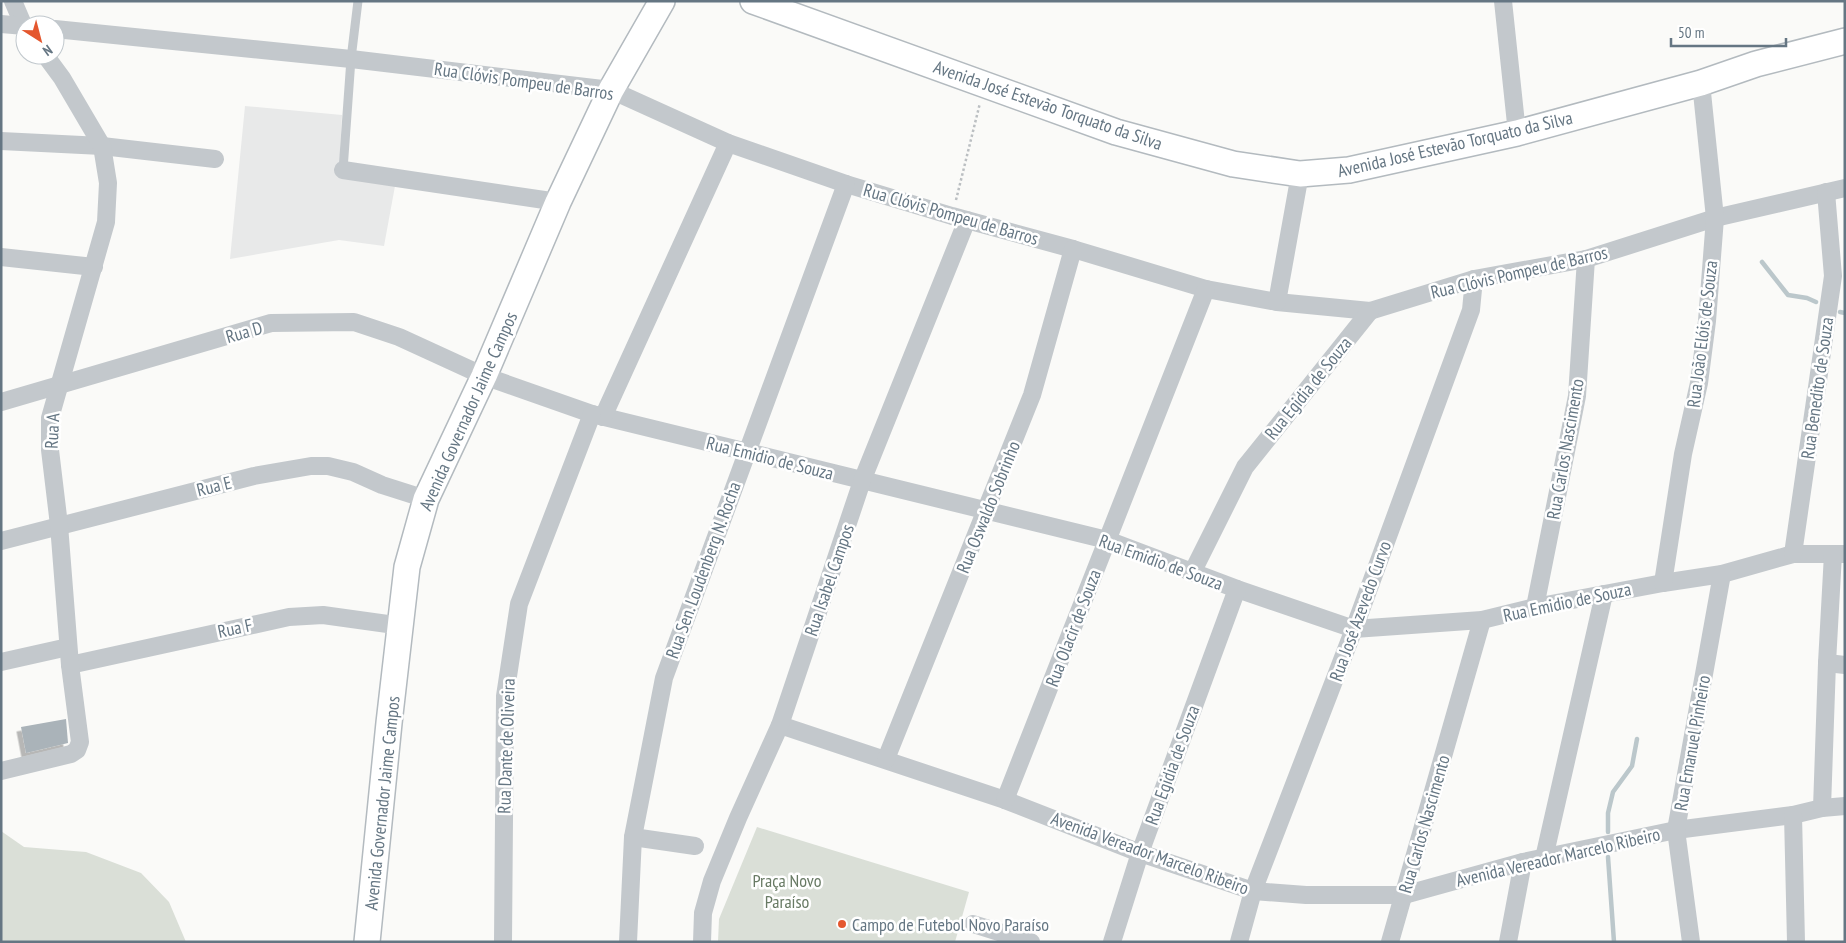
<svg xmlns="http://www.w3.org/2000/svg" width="1846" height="943" font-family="'PT Sans Narrow',sans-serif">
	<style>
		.built { fill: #e8e9e9 }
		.green { fill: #dadfd7 }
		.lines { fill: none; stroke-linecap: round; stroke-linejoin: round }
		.stream { stroke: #bbc7cb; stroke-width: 4.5 }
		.building { fill: #aab3b9; filter: url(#shadow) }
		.secondary-casing { stroke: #b3babf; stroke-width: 28 }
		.path { stroke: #bbbfc2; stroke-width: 2.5; stroke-dasharray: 2.5 2.5; stroke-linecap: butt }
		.lane { stroke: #c3c8cc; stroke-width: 9 }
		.street { stroke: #c3c8cc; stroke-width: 18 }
		.secondary { stroke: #fff; stroke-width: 25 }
		.poi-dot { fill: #e4572e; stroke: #fff; stroke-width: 2 }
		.labels { text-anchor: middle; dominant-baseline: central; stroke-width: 5; stroke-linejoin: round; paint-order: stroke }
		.street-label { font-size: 18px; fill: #657683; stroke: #fff }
		.park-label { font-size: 18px; fill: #687a64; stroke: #fff }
		.poi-label { font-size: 18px; fill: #657683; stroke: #fff; text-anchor: start }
	</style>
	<defs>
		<filter id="shadow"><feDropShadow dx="-4.5" dy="4.5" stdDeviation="0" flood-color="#0004"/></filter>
	</defs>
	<rect width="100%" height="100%" fill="#fafaf8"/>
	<polygon class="built" points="245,106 342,115 339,173 395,186 384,246 339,240 230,259"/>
	<g class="green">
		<polygon points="757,827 969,892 955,942 718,942 719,919"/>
		<polygon points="1,831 24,847 86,852 141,873 169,902 186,942 1,942"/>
	</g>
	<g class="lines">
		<g class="stream">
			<polyline points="1762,262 1788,295 1807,298 1816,302"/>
			<polyline points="1840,312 1845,313"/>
			<polyline points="1608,832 1608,813 1613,792 1632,766 1637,739"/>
			<polyline points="1608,857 1614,942"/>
		</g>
	</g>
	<polygon class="building" points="66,719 68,743 26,753 21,727"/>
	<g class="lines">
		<g class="secondary-casing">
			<g id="secondary">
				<polyline points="753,1 1116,132 1233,164 1300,174 1349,170 1517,133 1701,83 1756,64 1845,41"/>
				<polyline points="367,942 389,723 407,567 426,499 484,376 558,202 611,90 662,1"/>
			</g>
		</g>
		<polyline class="path" points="956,200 980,103"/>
		<polyline class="lane" points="343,170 351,59 358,1"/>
		<g class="street">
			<polyline points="13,1 25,29"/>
			<polyline points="1503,1 1517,133"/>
			<polyline points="1,24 25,26"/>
			<polyline points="55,29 351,59 611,90 728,143 846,184 952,216 1073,249 1206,289 1277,302 1370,311 1474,279 1586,259 1715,218 1845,188"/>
			<polyline points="1,141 102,146 215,159"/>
			<polyline points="343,170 558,202"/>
			<polyline points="1,257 94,267"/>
			<polyline points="1277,302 1300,174"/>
			<polyline points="1,402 271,323 354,322 399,337 484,376 592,414 1107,540 1237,589 1354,629 1482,620 1535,607 1663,583 1722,574 1793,554 1845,554"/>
			<polyline points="603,417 728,143"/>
			<polyline points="1,541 254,476 311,466 328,466 353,472 382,485 426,499"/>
			<polyline points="1793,554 1833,276 1826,192"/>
			<polyline points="1192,573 1245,467 1370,311"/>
			<polyline points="1663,583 1683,454 1699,383 1707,321 1715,218 1701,83"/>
			<polyline points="1535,607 1577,396 1586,259"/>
			<polyline points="1,662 68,647"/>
			<polyline points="1827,663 1845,665"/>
			<polyline points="70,665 289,617 323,615 402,626"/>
			<polyline points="780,725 1005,800 1140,853 1253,891 1306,895 1404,895 1523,862 1676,830 1793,815 1822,808 1845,806"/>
			<polyline points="886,759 1032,395 1073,249"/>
			<polyline points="1,771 71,754 77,750 80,742 70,665 59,525 50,450 50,418 106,222 108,183 102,146 62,78 45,55"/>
			<polyline points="1005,800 1206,289"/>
			<polyline points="1822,808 1827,663 1833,554"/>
			<polyline points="1793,815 1796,942"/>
			<polyline points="633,837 695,846"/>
			<polyline points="1544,858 1604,594"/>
			<polyline points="973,924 1031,942"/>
			<polyline points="503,942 505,696 519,604 592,414"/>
			<polyline points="628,942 633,837 664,678 846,184"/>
			<polyline points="702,942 703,913 712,881 738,818 780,725 862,481 967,220"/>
			<polyline points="1112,942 1140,853 1237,589"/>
			<polyline points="1239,942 1253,891 1354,629 1471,310 1474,279"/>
			<polyline points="1390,942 1482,620"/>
			<polyline points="1508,942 1523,862"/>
			<polyline points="1691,942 1676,830 1722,574"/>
		</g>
		<use href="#secondary" class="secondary"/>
	</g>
	<circle class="poi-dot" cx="842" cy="924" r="5"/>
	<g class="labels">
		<g class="street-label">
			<text transform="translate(524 81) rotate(8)">Rua Clóvis Pompeu de Barros</text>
			<text transform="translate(1048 105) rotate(19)">Avenida José Estevão Torquato da Silva</text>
			<text transform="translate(1455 144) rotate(-13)">Avenida José Estevão Torquato da Silva</text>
			<text transform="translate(951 214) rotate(16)">Rua Clóvis Pompeu de Barros</text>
			<text transform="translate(1519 272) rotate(-13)">Rua Clóvis Pompeu de Barros</text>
			<text transform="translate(244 332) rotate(-16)">Rua D</text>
			<text transform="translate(1702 334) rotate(-83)">Rua João Elóis de Souza</text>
			<text transform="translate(1308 388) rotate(-51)">Rua Egidia de Souza</text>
			<text transform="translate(1817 388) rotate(-82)">Rua Benedito de Souza</text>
			<text transform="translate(468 411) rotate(-66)">Avenida Governador Jaime Campos</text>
			<text transform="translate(52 431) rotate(-87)">Rua A</text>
			<text transform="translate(1565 449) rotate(-80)">Rua Carlos Nascimento</text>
			<text transform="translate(770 458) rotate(14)">Rua Emidio de Souza</text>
			<text transform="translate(214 486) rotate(-14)">Rua E</text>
			<text transform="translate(988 507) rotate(-68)">Rua Oswaldo Sobrinho</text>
			<text transform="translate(1161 562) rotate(20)">Rua Emidio de Souza</text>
			<text transform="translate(703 570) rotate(-70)">Rua Sen. Loudenberg N. Rocha</text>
			<text transform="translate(829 580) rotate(-71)">Rua Isabel Campos</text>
			<text transform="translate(1567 602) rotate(-12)">Rua Emidio de Souza</text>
			<text transform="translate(1360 611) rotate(-70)">Rua José Azevedo Curvo</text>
			<text transform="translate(235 628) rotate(-12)">Rua F</text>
			<text transform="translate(1073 628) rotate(-69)">Rua Olacir de Souza</text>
			<text transform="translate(1692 743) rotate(-80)">Rua Emanuel Pinheiro</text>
			<text transform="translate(506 746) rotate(-88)">Rua Dante de Oliveira</text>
			<text transform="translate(1172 765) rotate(-70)">Rua Egidia de Souza</text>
			<text transform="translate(382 803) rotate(-84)">Avenida Governador Jaime Campos</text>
			<text transform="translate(1424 824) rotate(-74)">Rua Carlos Nascimento</text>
			<text transform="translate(1150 853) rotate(20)">Avenida Vereador Marcelo Ribeiro</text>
			<text transform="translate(1558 857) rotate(-13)">Avenida Vereador Marcelo Ribeiro</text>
		</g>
		<g class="park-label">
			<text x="787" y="880">Praça Novo<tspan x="787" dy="21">Paraíso</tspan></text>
		</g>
		<g class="poi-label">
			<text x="852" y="924">Campo de Futebol Novo Paraíso</text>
		</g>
	</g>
	<rect width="1846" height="943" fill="none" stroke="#657683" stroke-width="5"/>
	<g transform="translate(40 40) rotate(144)"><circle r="24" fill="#ffffff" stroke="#c1c8cd"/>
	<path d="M0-4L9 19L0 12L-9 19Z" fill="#e4572e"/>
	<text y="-8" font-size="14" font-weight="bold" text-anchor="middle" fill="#657683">N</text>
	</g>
	<path d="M1671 38v8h115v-8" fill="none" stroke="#657683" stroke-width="2.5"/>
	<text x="1678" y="38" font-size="15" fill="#657683" stroke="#ffffff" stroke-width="4" paint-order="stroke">50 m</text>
</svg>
